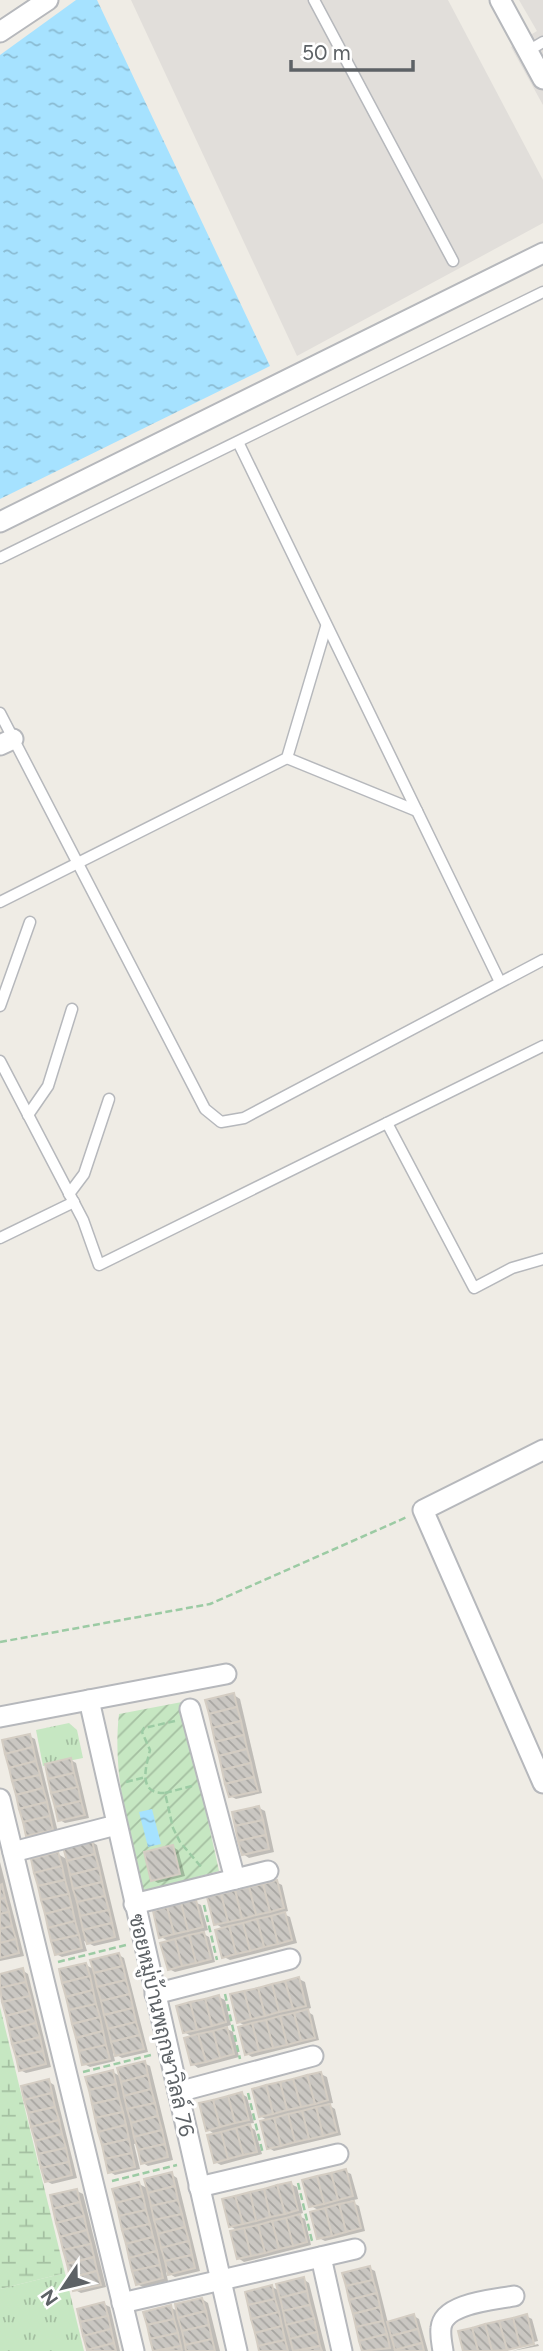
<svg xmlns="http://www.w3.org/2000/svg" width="543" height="2351" font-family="Figtree,Sarabun,sans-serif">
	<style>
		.industrial { fill: #e1deda }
		.grass { fill: url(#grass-tufts) }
		.wetland { fill: url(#wetland-marsh) }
		.garden { fill: url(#garden-furrows) }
		.water { fill: url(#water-ripples) }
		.shadow { fill: #0003 }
		.building { fill: url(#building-back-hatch); stroke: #d4cdc3; stroke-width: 2 }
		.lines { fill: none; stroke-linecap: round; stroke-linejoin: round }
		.lane-casing { stroke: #b6b8bc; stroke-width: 13 }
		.street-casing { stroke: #b6b8bc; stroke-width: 23 }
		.path { stroke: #9ccba4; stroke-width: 2.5; stroke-dasharray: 7 3.5; stroke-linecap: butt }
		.lane { stroke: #fff; stroke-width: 10 }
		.street { stroke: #fff; stroke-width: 19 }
		.labels { text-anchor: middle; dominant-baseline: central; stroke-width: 6; stroke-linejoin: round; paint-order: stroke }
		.street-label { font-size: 21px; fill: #5d6266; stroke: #fff }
	</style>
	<defs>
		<pattern id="grass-tufts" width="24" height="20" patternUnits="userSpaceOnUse" patternTransform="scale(1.75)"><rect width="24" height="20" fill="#c6e7c2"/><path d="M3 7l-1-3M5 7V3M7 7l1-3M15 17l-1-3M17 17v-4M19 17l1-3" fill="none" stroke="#a4bfa1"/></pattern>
		<pattern id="wetland-marsh" width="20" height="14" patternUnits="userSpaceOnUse" patternTransform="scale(1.75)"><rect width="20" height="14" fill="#c6e7c2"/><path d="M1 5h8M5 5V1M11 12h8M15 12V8" fill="none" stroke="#a4bfa1"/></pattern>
		<pattern id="garden-furrows" width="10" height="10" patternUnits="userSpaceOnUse" patternTransform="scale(1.75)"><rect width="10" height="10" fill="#c6e7c2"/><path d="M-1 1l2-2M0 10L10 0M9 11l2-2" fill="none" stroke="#a4bfa1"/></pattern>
		<pattern id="water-ripples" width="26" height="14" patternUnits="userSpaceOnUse" patternTransform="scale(1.75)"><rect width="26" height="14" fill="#a6e2ff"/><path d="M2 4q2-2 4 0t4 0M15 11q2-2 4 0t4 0" fill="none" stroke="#8abbd2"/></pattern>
		<pattern id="building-back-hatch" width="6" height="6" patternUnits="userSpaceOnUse" patternTransform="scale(1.75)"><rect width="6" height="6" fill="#cac7c2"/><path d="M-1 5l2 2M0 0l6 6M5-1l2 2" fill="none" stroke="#a7a5a1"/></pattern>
	</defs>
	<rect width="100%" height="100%" fill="#efece5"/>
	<g class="industrial">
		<polygon points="131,0 448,0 543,180 543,223 297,356"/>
		<polygon points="519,0 543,0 543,105 511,47 537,31"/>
	</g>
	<g class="grass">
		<polygon points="69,1723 77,1730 83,1758 43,1766 36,1730"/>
		<polygon points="65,2273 84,2351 0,2351 0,2289"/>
	</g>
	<polygon class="wetland" points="0,2007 65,2273 0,2289"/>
	<path class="garden" d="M182 1702 219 1871 143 1892C129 1835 112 1773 119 1714Z"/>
	<g class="water">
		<polygon points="76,0 97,0 270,366 0,499 0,55"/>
		<polygon points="152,1809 161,1844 148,1847 139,1812"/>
	</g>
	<g class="shadow">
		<polygon points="234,1695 240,1699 262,1793 236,1799 230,1796"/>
		<polygon points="29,1736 35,1739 58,1832 33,1838 27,1835"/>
		<polygon points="71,1760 76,1763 89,1818 65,1823 60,1820"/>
		<polygon points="259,1808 265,1811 274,1852 249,1858 243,1854"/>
		<polygon points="92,1842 97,1845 120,1940 94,1946 84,1941 87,1951 62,1957 56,1954 58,1854 68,1860"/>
		<polygon points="173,1847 178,1850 185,1876 158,1883 153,1880"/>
		<polygon points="0,1862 24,1956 0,1961"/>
		<polygon points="276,1882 282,1885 288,1911 282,1913 290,1917 297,1943 230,1960 224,1957 224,1929 216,1924"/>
		<polygon points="195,1902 201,1905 208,1930 200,1932 209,1937 215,1962 175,1972 169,1969 170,1942 161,1937"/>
		<polygon points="119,1955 124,1958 148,2052 122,2058 113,2053 115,2061 90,2067 84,2064 86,1965 95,1970"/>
		<polygon points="22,1970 28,1974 51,2067 26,2073 20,2070 0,1987 0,1976"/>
		<polygon points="299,1979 305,1982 311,2008 305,2010 313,2015 319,2040 252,2057 247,2054 246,2026 238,2022"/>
		<polygon points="219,1997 225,2000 231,2025 224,2027 233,2032 239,2057 198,2068 193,2064 193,2037 184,2032"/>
		<polygon points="144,2063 150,2066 173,2160 148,2166 143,2163 138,2143 134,2144 140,2169 115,2175 110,2172 113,2072 121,2077"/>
		<polygon points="321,2074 327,2077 333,2103 327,2104 335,2109 341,2135 274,2151 269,2148 269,2121 260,2116"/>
		<polygon points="48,2081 54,2085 77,2178 52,2184 46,2181"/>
		<polygon points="242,2094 247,2097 254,2123 246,2124 255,2130 262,2154 221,2165 215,2162 216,2135 207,2129"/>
		<polygon points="345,2171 351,2174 358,2199 350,2201 359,2206 365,2231 325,2241 319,2238 320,2211 311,2206"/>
		<polygon points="171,2174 177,2178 200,2271 175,2277 166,2272 168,2281 143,2287 137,2284 139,2184 149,2189"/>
		<polygon points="291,2184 297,2187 303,2213 297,2215 305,2219 311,2245 244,2262 238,2258 238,2231 230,2226"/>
		<polygon points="77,2191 83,2194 106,2287 81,2293 75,2290"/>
		<polygon points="369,2268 375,2271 388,2323 414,2316 419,2319 428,2351 363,2351 345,2274"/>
		<polygon points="303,2279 309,2283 326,2351 261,2351 272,2287 280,2291"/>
		<polygon points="202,2299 208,2303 220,2351 155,2351 145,2313 170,2307 179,2312"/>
		<polygon points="104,2304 110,2307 120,2351 89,2351"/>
		<polygon points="526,2316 532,2319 538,2341 497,2351 465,2351"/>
		<polygon points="538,2344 539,2346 512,2351"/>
	</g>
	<g class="building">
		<polygon points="234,1693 237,1707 209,1714 205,1700"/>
		<polygon points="237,1707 241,1721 212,1728 209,1714"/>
		<polygon points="241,1721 244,1735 215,1742 212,1728"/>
		<polygon points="30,1734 33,1747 5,1754 2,1740"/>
		<polygon points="244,1735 247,1749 219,1756 215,1742"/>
		<polygon points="33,1747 36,1761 9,1768 5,1754"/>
		<polygon points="247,1749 251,1763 222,1770 219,1756"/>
		<polygon points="71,1758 74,1773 48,1779 45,1764"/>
		<polygon points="36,1761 40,1775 12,1781 9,1768"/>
		<polygon points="251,1763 254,1777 225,1784 222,1770"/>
		<polygon points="74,1773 78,1787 51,1793 48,1779"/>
		<polygon points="40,1775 43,1788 16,1795 12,1781"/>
		<polygon points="254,1777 258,1791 229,1797 225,1784"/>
		<polygon points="78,1787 81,1801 55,1807 51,1793"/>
		<polygon points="43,1788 47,1802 19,1809 16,1795"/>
		<polygon points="81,1801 85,1815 58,1821 55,1807"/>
		<polygon points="47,1802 50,1816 23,1822 19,1809"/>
		<polygon points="259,1806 263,1820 235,1826 232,1812"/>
		<polygon points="50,1816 53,1830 26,1836 23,1822"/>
		<polygon points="263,1820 266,1835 238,1841 235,1826"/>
		<polygon points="266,1835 269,1849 242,1855 238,1841"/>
		<polygon points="92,1840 95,1854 67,1861 63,1847"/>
		<polygon points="173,1845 180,1874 151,1881 144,1852"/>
		<polygon points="58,1852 62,1866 34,1873 31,1859"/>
		<polygon points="95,1854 99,1868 70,1875 67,1861"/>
		<polygon points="62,1866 65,1880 38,1886 34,1873"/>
		<polygon points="99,1868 102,1882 73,1889 70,1875"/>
		<polygon points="65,1880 69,1894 41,1900 38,1886"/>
		<polygon points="277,1880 284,1908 270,1912 263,1884"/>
		<polygon points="102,1882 105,1896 77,1902 73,1889"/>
		<polygon points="2,1884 5,1898 0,1899 0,1885"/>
		<polygon points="263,1884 270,1912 256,1915 249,1887"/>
		<polygon points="249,1887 256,1915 242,1919 235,1890"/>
		<polygon points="235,1890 242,1919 228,1922 221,1894"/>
		<polygon points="69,1894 72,1907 45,1914 41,1900"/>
		<polygon points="221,1894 228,1922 214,1925 207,1897"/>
		<polygon points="105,1896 109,1910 80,1916 77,1902"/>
		<polygon points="5,1898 9,1912 0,1914 0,1899"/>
		<polygon points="196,1900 203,1927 188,1931 181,1903"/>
		<polygon points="181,1903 188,1931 174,1934 167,1907"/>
		<polygon points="72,1907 75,1921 48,1928 45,1914"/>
		<polygon points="167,1907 174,1934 159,1938 153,1911"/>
		<polygon points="109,1910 112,1923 83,1930 80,1916"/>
		<polygon points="9,1912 12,1926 0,1929 0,1914"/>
		<polygon points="285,1912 292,1940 278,1944 271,1916"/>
		<polygon points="271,1916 278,1944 264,1947 257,1919"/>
		<polygon points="257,1919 264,1947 250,1951 243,1923"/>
		<polygon points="75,1921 79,1935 51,1941 48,1928"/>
		<polygon points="112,1923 115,1937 87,1944 83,1930"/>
		<polygon points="243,1923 250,1951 236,1954 229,1926"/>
		<polygon points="12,1926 16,1939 0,1943 0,1929"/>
		<polygon points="229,1926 236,1954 222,1958 215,1930"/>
		<polygon points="204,1932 211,1959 196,1963 189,1935"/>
		<polygon points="79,1935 82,1948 55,1955 51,1941"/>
		<polygon points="189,1935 196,1963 182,1966 175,1939"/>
		<polygon points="16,1939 19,1953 0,1958 0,1943"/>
		<polygon points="175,1939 182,1966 168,1970 160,1943"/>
		<polygon points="119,1953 123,1966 94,1973 90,1960"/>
		<polygon points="86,1963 90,1976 62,1983 59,1969"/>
		<polygon points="123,1966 126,1980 97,1987 94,1973"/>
		<polygon points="23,1968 26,1982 0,1988 0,1974"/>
		<polygon points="90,1976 93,1990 66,1997 62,1983"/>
		<polygon points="299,1977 306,2006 293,2009 285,1981"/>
		<polygon points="126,1980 130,1994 101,2001 97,1987"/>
		<polygon points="285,1981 293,2009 279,2012 272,1984"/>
		<polygon points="26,1982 30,1996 2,2002 0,1988"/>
		<polygon points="272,1984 279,2012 265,2016 258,1988"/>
		<polygon points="258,1988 265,2016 251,2019 244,1991"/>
		<polygon points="93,1990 96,2004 69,2010 66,1997"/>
		<polygon points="244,1991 251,2019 237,2023 230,1994"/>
		<polygon points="130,1994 133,2008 104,2015 101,2001"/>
		<polygon points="219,1995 226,2022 212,2026 205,1999"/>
		<polygon points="30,1996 33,2009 6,2016 2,2002"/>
		<polygon points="205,1999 212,2026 197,2030 190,2002"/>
		<polygon points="190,2002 197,2030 183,2033 176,2006"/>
		<polygon points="96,2004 100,2017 72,2024 69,2010"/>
		<polygon points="133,2008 136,2022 108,2029 104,2015"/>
		<polygon points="33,2009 36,2023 9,2030 6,2016"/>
		<polygon points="308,2009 315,2038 301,2041 294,2013"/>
		<polygon points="294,2013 301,2041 287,2045 280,2016"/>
		<polygon points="280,2016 287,2045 273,2048 266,2020"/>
		<polygon points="100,2017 103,2031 76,2038 72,2024"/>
		<polygon points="266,2020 273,2048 259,2051 252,2023"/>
		<polygon points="136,2022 140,2035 111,2042 108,2029"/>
		<polygon points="36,2023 40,2037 12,2044 9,2030"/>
		<polygon points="252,2023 259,2051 245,2055 238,2027"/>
		<polygon points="227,2027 234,2054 220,2058 213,2031"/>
		<polygon points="103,2031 106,2045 79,2051 76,2038"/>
		<polygon points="213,2031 220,2058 206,2062 198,2034"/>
		<polygon points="198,2034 206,2062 191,2065 184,2038"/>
		<polygon points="140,2035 144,2049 115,2056 111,2042"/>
		<polygon points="40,2037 43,2051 16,2057 12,2044"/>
		<polygon points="106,2045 110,2059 82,2065 79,2051"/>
		<polygon points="43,2051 46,2064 19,2071 16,2057"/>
		<polygon points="145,2061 148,2075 121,2082 117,2068"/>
		<polygon points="113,2070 116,2084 89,2090 85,2077"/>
		<polygon points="321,2072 328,2100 315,2104 307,2075"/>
		<polygon points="148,2075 151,2089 124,2096 121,2082"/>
		<polygon points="307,2075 315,2104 301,2107 293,2079"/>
		<polygon points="49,2079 52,2093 24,2100 21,2086"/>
		<polygon points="293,2079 301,2107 287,2110 280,2082"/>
		<polygon points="280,2082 287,2110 273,2114 266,2085"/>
		<polygon points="116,2084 119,2098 92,2104 89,2090"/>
		<polygon points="266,2085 273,2114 259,2117 252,2089"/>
		<polygon points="151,2089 155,2103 127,2109 124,2096"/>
		<polygon points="242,2092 249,2120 235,2123 228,2096"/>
		<polygon points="52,2093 55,2107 28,2113 24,2100"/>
		<polygon points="228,2096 235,2123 220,2127 213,2100"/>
		<polygon points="119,2098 123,2112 95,2118 92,2104"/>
		<polygon points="213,2100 220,2127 206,2131 199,2103"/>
		<polygon points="155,2103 158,2116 131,2123 127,2109"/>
		<polygon points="330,2104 337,2132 323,2136 316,2107"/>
		<polygon points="55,2107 59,2120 31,2127 28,2113"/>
		<polygon points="316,2107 323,2136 309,2139 302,2111"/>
		<polygon points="302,2111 309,2139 295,2142 288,2114"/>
		<polygon points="123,2112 126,2125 98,2132 95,2118"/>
		<polygon points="288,2114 295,2142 281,2146 274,2118"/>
		<polygon points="158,2116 162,2130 134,2137 131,2123"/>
		<polygon points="274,2118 281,2146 267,2149 260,2121"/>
		<polygon points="59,2120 62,2134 35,2141 31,2127"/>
		<polygon points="250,2124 257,2152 243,2155 236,2128"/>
		<polygon points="126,2125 129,2139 102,2145 98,2132"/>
		<polygon points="236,2128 243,2155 228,2159 221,2132"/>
		<polygon points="162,2130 165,2144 138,2150 134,2137"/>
		<polygon points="221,2132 228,2159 214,2163 207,2135"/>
		<polygon points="62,2134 66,2148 38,2154 35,2141"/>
		<polygon points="129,2139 132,2153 105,2159 102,2145"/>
		<polygon points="165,2144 168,2157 141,2164 138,2150"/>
		<polygon points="66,2148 69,2162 41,2168 38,2154"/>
		<polygon points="132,2153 135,2167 108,2173 105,2159"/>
		<polygon points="69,2162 72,2175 45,2182 41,2168"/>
		<polygon points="346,2169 353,2196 338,2200 331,2173"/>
		<polygon points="172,2172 175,2186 148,2193 144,2179"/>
		<polygon points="331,2173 338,2200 324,2204 317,2176"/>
		<polygon points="317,2176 324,2204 309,2207 302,2180"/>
		<polygon points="139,2182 143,2196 116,2203 112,2189"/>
		<polygon points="291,2182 298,2210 285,2214 277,2185"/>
		<polygon points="277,2185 285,2214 270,2217 264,2189"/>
		<polygon points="175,2186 178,2200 151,2206 148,2193"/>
		<polygon points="77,2189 80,2202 53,2209 50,2195"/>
		<polygon points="264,2189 270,2217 256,2221 250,2192"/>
		<polygon points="250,2192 256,2221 243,2224 235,2196"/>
		<polygon points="143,2196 146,2210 119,2216 116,2203"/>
		<polygon points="235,2196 243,2224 229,2227 222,2199"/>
		<polygon points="178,2200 182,2214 154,2220 151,2206"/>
		<polygon points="354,2201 361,2228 346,2232 339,2204"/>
		<polygon points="80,2202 84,2216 56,2223 53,2209"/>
		<polygon points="339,2204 346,2232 332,2236 325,2208"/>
		<polygon points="325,2208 332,2236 317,2239 310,2212"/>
		<polygon points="146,2210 150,2224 122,2230 119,2216"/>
		<polygon points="182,2214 185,2227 158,2234 154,2220"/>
		<polygon points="300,2214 307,2242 293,2246 286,2218"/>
		<polygon points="84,2216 87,2230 60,2237 56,2223"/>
		<polygon points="286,2218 293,2246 279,2249 272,2221"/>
		<polygon points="272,2221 279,2249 265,2253 258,2225"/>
		<polygon points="150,2224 153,2237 126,2244 122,2230"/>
		<polygon points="258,2225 265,2253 251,2256 244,2228"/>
		<polygon points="185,2227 189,2241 161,2248 158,2234"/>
		<polygon points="244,2228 251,2256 237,2259 230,2231"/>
		<polygon points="87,2230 91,2244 63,2250 60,2237"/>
		<polygon points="153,2237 157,2251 129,2258 126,2244"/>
		<polygon points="189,2241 192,2255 165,2261 161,2248"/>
		<polygon points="91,2244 94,2257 67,2264 63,2250"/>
		<polygon points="157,2251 160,2265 132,2271 129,2258"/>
		<polygon points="192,2255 195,2268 168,2275 165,2261"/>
		<polygon points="94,2257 97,2271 70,2278 67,2264"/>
		<polygon points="160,2265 163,2278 136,2285 132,2271"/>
		<polygon points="370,2266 373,2280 346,2286 342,2273"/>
		<polygon points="97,2271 101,2285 73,2291 70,2278"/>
		<polygon points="304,2277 307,2291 280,2298 276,2284"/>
		<polygon points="373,2280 377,2293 349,2300 346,2286"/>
		<polygon points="272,2285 275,2299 248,2305 245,2292"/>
		<polygon points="307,2291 310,2305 283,2311 280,2298"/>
		<polygon points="377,2293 380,2307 353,2314 349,2300"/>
		<polygon points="202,2298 206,2311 178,2318 175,2304"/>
		<polygon points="275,2299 279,2312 251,2319 248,2305"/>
		<polygon points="104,2302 108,2316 80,2322 77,2309"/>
		<polygon points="171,2305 174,2319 147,2325 143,2312"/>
		<polygon points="310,2305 314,2318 286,2325 283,2311"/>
		<polygon points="380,2307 383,2321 356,2327 353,2314"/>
		<polygon points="206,2311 209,2325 182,2331 178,2318"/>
		<polygon points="279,2312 282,2326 255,2333 251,2319"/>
		<polygon points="414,2314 418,2329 391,2336 387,2322"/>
		<polygon points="527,2314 534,2344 520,2347 513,2318"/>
		<polygon points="108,2316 111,2329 83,2336 80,2322"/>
		<polygon points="314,2318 317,2332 290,2339 286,2325"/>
		<polygon points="513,2318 520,2347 507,2350 499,2321"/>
		<polygon points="174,2319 178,2333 150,2339 147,2325"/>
		<polygon points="383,2321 387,2334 359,2341 356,2327"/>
		<polygon points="499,2321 507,2350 492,2351 485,2324"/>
		<polygon points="485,2324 492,2351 478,2351 472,2328"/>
		<polygon points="209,2325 212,2339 185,2345 182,2331"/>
		<polygon points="282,2326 285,2340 258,2346 255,2333"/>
		<polygon points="472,2328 478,2351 463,2351 458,2331"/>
		<polygon points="111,2329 114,2343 87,2350 83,2336"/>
		<polygon points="418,2329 422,2343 395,2350 391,2336"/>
		<polygon points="317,2332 320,2346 293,2351 290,2339"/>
		<polygon points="178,2333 181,2346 153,2351 150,2339"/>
		<polygon points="387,2334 390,2348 362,2351 359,2341"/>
		<polygon points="212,2339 215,2351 186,2351 185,2345"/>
		<polygon points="285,2340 288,2351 259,2351 258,2346"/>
		<polygon points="114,2343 116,2351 87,2351 87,2350"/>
		<polygon points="422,2343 424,2351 396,2351 395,2350"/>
		<polygon points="181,2346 182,2351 160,2351"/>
		<polygon points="320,2346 322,2351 300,2351"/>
	</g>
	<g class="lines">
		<g class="lane-casing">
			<g id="lane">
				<polyline points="314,0 453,261"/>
				<polyline points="528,51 543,42"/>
				<polyline points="238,442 500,982"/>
				<polyline points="0,558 543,292"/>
				<polyline points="0,713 205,1109 221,1122 244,1118 543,960"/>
				<polyline points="287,758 417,811"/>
				<polyline points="0,902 287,758 326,627"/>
				<polyline points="0,1006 30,922"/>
				<polyline points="0,1061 83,1220 99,1265 543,1046"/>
				<polyline points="28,1115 48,1086 72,1009"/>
				<polyline points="387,1123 474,1288 512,1268 543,1259"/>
				<polyline points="69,1194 84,1174 109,1099"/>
				<polyline points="0,1238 74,1202"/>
			</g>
		</g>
		<g class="street-casing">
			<g id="street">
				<polyline points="500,0 543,79"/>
				<polyline points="0,32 48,0"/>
				<polyline points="0,522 543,253"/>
				<polyline points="0,745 13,739"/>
				<polyline points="543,1450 423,1510 543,1783"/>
				<polyline points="89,1700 237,2351"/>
				<polyline points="190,1709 235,1879"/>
				<polyline points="0,1717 226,1674"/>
				<polyline points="0,1799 134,2351"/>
				<polyline points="13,1852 116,1825"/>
				<polyline points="134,1904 268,1871"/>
				<polyline points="155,1994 290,1959"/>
				<polyline points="178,2092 313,2056"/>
				<polyline points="199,2187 338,2154"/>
				<polyline points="321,2257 342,2351"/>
				<polyline points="122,2303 355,2249"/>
				<path d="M443 2351C442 2344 440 2336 441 2328 443 2303 494 2300 514 2296"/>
			</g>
		</g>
		<g class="path">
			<polyline points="0,1642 210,1604 407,1517"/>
			<path d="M175 1721 144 1728 142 1732 150 1750C146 1767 137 1794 165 1793L173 1828 180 1842 202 1868"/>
			<polyline points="126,1782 146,1777"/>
			<polyline points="165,1793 192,1786"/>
			<polyline points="204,1905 217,1960"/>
			<polyline points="58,1962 126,1945"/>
			<polyline points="225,1994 240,2059"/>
			<polyline points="83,2072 151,2055"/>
			<polyline points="248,2093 263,2154"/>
			<polyline points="112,2181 177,2165"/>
			<polyline points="298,2183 312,2241"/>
		</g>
		<use href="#lane" class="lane"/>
		<use href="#street" class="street"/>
	</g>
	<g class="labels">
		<g class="street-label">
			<text transform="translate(162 2025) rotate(77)">ซอยหมู่บ้านพฤกษาวิลล์ 76</text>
		</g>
	</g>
	<g transform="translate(63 2288) rotate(235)" stroke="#ffffff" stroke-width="5" paint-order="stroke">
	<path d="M0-5L12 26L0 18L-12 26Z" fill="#5d6266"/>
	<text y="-10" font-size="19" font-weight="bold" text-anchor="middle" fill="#5d6266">N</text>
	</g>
	<path d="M291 60v10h122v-10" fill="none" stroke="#5d6266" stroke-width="3.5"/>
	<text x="302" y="60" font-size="21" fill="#5d6266" stroke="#ffffff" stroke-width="5" paint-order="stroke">50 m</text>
</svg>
